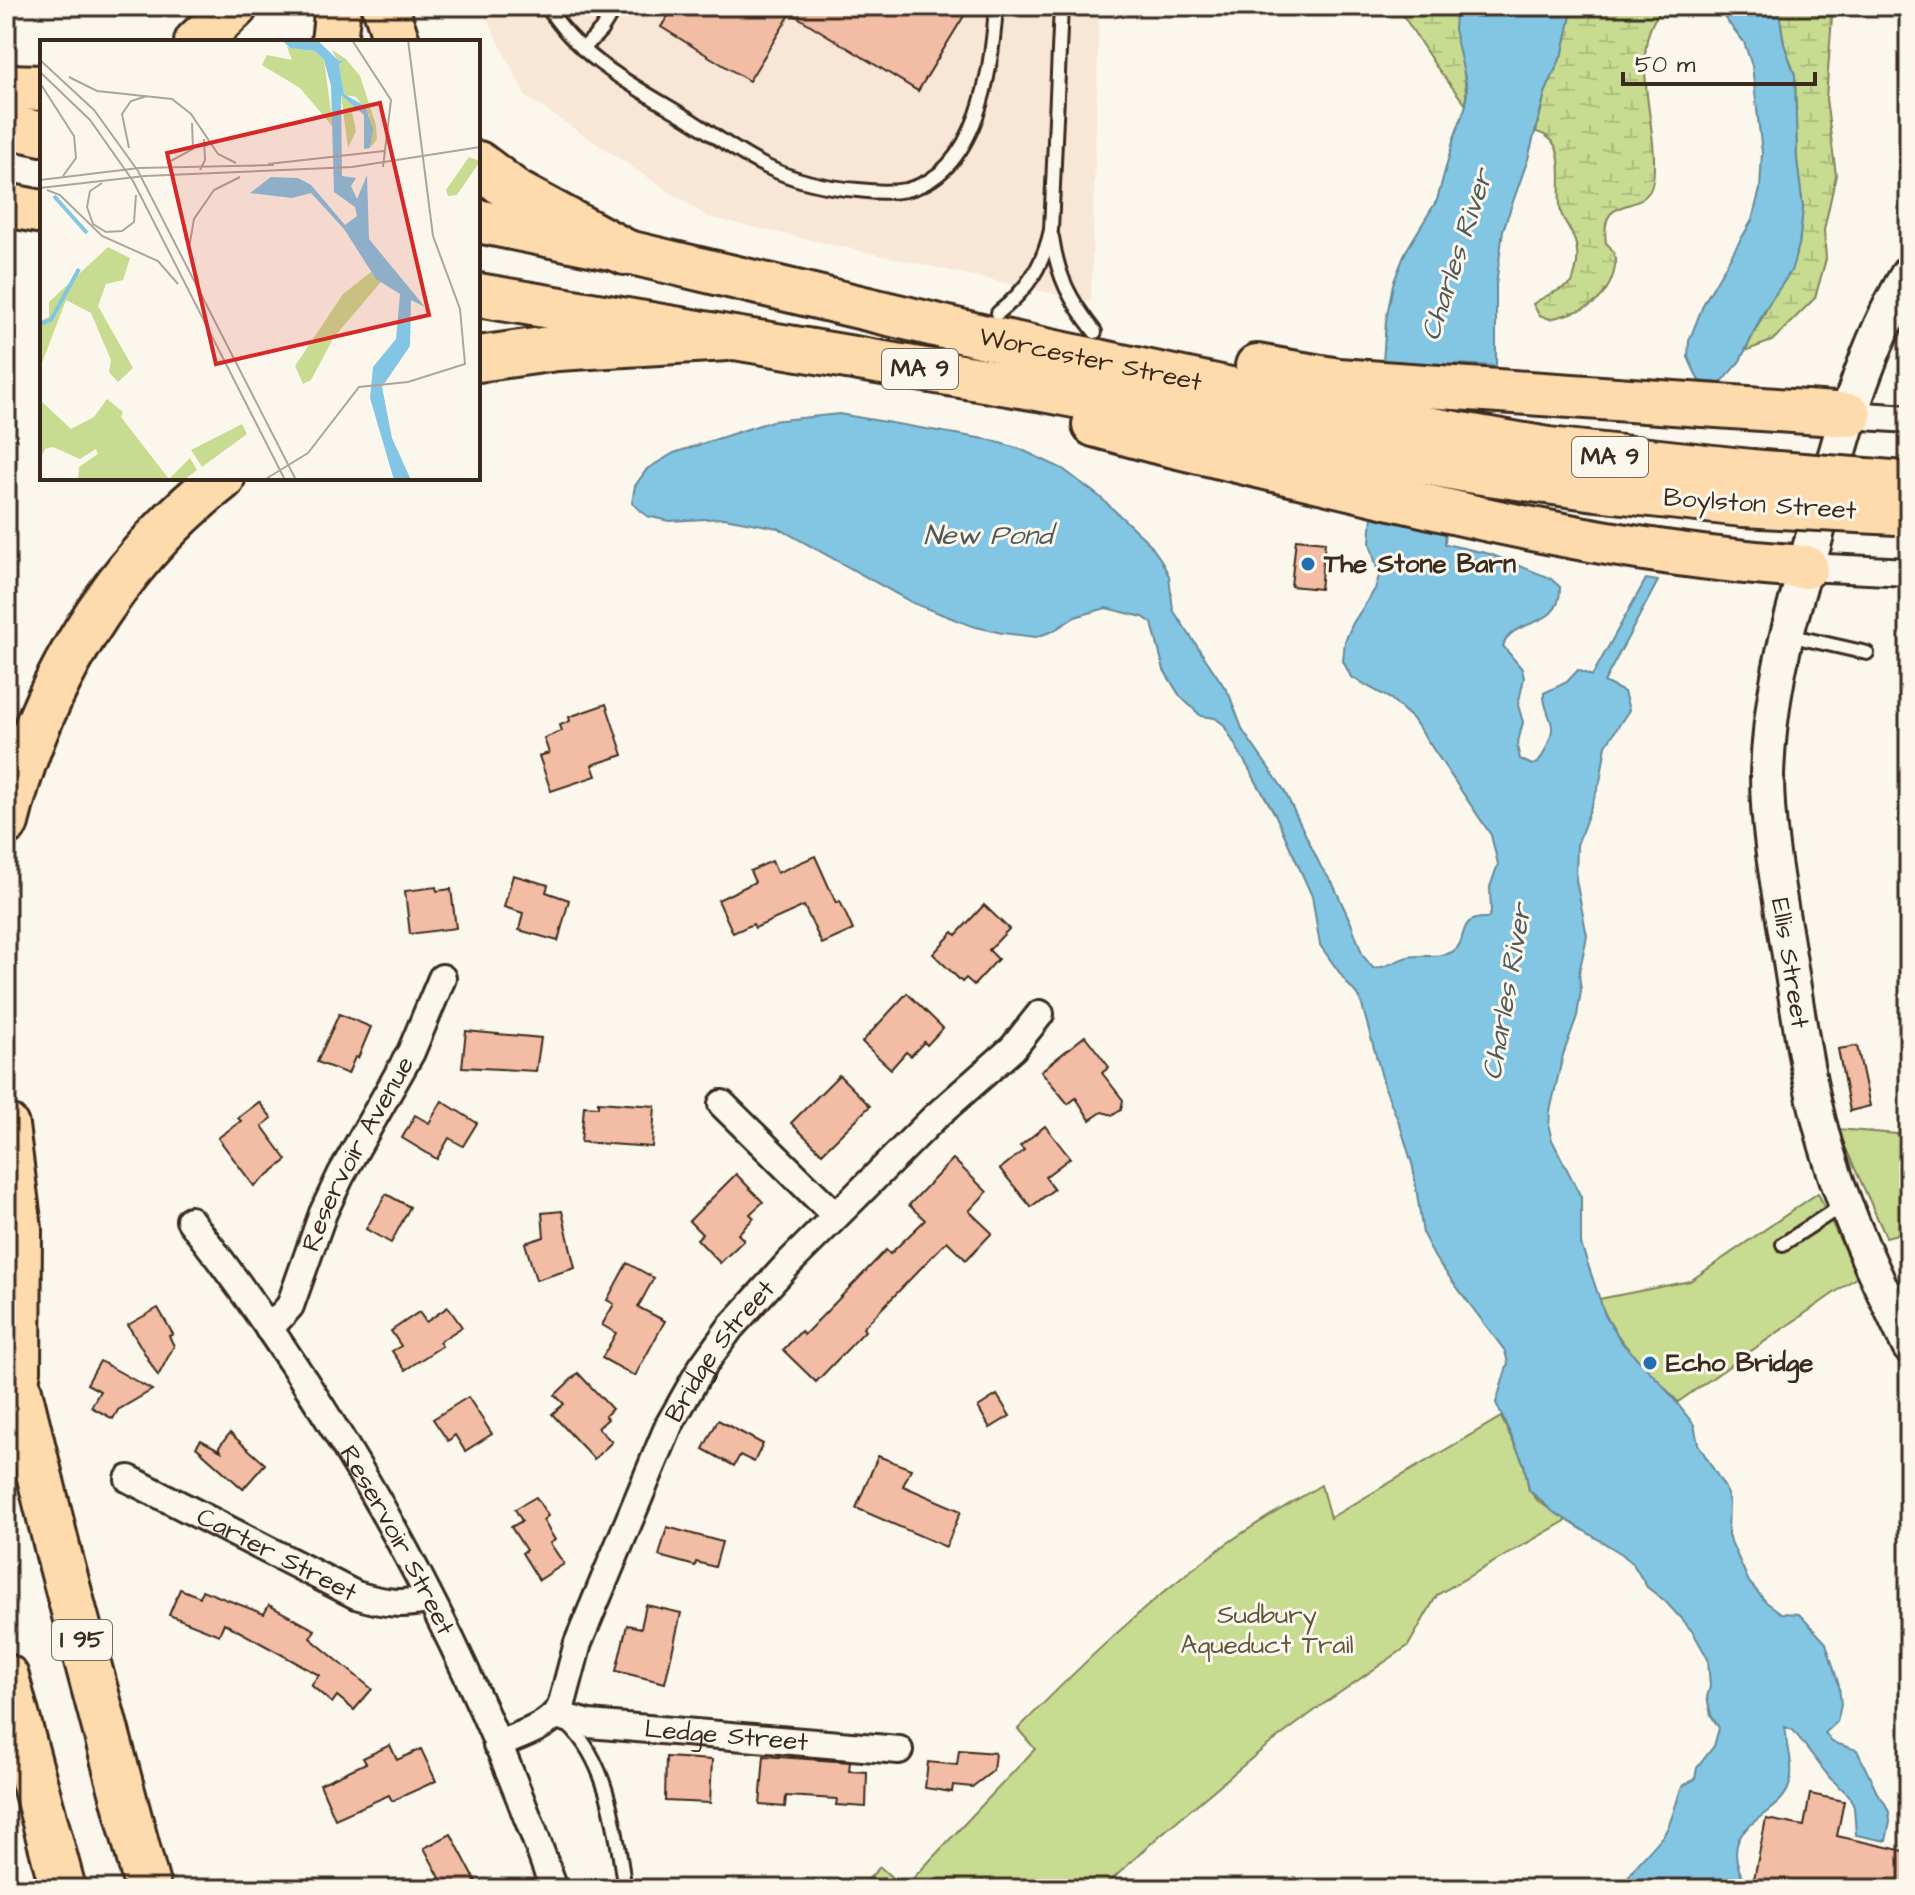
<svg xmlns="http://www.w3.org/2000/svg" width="1915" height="1895" font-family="'Architects Daughter',sans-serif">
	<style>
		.built { fill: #f8e6d6 }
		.wetland { fill: url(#wetland-marsh); stroke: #818258; stroke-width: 2 }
		.park { fill: #c7db91; stroke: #818258; stroke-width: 2 }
		.water { fill: #83c6e4; stroke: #668895; stroke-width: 2 }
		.building { fill: #f2bda4; stroke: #3b2a1e; stroke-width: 2 }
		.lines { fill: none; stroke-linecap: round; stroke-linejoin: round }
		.service-casing { stroke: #3b2a1e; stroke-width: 18 }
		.minor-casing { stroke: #3b2a1e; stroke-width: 32 }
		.tertiary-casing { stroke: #3b2a1e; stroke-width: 38 }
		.secondary-casing { stroke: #3b2a1e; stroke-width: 42 }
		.trunk-casing { stroke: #3b2a1e; stroke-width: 48 }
		.motorway-casing { stroke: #3b2a1e; stroke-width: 50 }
		.service { stroke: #fbf7ec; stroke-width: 12 }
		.minor { stroke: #fbf7ec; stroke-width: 26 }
		.tertiary { stroke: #fbf7ec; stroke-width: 32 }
		.secondary { stroke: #fbf7ec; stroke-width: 36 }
		.trunk { stroke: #fedbac; stroke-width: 42 }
		.motorway { stroke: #fedbac; stroke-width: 44 }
		.trunk-bridge-casing { stroke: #3b2a1e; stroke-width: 48; stroke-linecap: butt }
		.trunk-bridge { stroke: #fedbac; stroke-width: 42 }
		.poi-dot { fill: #1f6fb2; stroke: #fbf7ec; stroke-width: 3 }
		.labels { text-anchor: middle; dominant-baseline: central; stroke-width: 6; stroke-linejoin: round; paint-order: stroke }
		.shield { fill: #fbf7ec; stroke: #75685c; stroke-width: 2 }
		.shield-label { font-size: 24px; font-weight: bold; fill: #3b2a1e }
		.street-label { font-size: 26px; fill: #3b2a1e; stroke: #fbf7ec }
		.poi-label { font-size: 26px; font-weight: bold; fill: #3b2a1e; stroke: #fbf7ec; text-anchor: start }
		.park-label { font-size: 26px; fill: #5e563b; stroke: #fbf7ec }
		.water-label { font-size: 28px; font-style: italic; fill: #515959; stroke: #fbf7ec }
		.inset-river { fill: none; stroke: #83c6e4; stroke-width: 4 }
		.inset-road { fill: none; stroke: #aea59a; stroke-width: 2 }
		.view { fill: #d62828; fill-opacity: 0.15; stroke: #d62828; stroke-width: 4 }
		.inset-edge { fill: none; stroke: #3b2a1e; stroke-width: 4 }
	</style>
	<defs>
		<pattern id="wetland-marsh" width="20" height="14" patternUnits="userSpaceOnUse" patternTransform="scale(2)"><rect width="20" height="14" fill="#c7db91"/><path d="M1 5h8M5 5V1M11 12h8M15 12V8" fill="none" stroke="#acbc7d"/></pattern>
	</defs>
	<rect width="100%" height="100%" fill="#fbf7ec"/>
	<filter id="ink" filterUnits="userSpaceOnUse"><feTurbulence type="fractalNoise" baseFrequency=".0125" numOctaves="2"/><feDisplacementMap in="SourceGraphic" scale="16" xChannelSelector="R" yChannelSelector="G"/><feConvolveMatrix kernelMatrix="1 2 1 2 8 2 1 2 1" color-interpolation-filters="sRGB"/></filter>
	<g filter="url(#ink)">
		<polygon class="built" points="481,6 1099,6 1091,302 708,217 526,97"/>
		<g class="wetland">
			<path d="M1397 6H1456C1454 40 1468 72 1466 105L1435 65Z"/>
			<path d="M1573 6H1666C1626 39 1655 117 1654 162 1654 172 1654 184 1649 192 1634 214 1600 195 1606 243 1625 257 1611 292 1593 304 1581 312 1564 315 1550 319L1539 315 1533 304C1545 295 1559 291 1572 283 1579 263 1580 248 1570 230 1567 224 1563 219 1561 213 1555 187 1572 140 1536 132L1545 93 1563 52Z"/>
			<polygon points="1778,6 1831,6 1832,16 1826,99 1836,175 1824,230 1826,259 1815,298 1772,341 1745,351 1799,245 1803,208 1797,160 1795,75 1784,44"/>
		</g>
		<g class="park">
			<polygon points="1837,1129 1909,1135 1909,1231 1886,1237"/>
			<path d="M1818 1193 1857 1277 1678 1402C1649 1369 1613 1342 1599 1299L1690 1281Z"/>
			<path d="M1501 1417 1524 1464 1529 1490 1539 1502 1567 1520 1437 1595 1408 1646 1329 1700 1263 1749 1159 1836 1102 1889H859L880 1867 904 1888 1035 1749 1018 1729C1081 1665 1145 1603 1218 1550 1250 1526 1287 1506 1321 1485L1330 1518Z"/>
		</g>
		<g class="water">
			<path d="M1456 6H1573L1563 52 1545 93 1528 159 1503 230 1496 285V366L1457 364 1445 544 1490 554 1550 578 1560 587C1561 632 1513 615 1503 646L1522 669 1524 678 1518 705 1523 722 1517 746 1520 759 1532 765 1538 763C1544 754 1553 736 1552 726 1550 714 1543 706 1544 693L1567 682 1578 670 1592 676 1646 579 1658 581 1604 682 1624 692 1629 710 1606 745 1600 782 1577 845 1576 880 1587 936 1579 973 1581 991 1577 1016 1563 1055 1550 1111 1549 1128 1552 1140 1581 1197V1244L1605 1315 1622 1343 1661 1383 1694 1425 1698 1444 1725 1488 1729 1502 1728 1535 1749 1582 1766 1602 1781 1613 1799 1614 1826 1643 1839 1686 1841 1705 1837 1722 1825 1733 1832 1742 1857 1750 1877 1793 1884 1801 1889 1812 1890 1822 1886 1841 1856 1835 1854 1807 1849 1795 1830 1778 1793 1730 1785 1727C1787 1747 1796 1769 1788 1789 1775 1817 1729 1823 1737 1861 1739 1869 1739 1873 1744 1878L1742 1889H1623C1631 1866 1650 1853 1664 1834 1673 1821 1676 1801 1682 1786L1695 1779 1697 1768 1714 1746 1719 1728 1711 1715 1707 1697 1710 1687 1708 1659 1693 1632 1665 1601 1647 1587 1633 1564 1622 1554 1552 1511 1529 1490 1524 1464 1496 1403 1508 1363 1505 1351 1435 1258 1423 1234 1413 1167 1401 1128 1385 1088 1360 998 1346 982 1320 945 1312 896 1276 816 1223 724 1215 718 1201 716 1180 696 1164 670 1152 623 1143 617 1106 608 1075 617 1053 631 1036 637 1002 633 972 626 913 603 778 528 724 518 669 521 647 516 632 503 635 486 647 469 674 453 772 421 839 414 990 440 1020 449 1063 469 1100 497 1149 543 1161 560 1169 576 1173 610 1229 694 1243 731 1284 790 1321 867 1333 884 1351 923 1363 956 1373 968C1385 969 1396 960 1408 957 1422 954 1439 959 1452 952 1470 942 1454 916 1488 918L1491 913 1490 887 1498 864 1491 835 1413 719 1391 699 1351 677 1343 661 1345 641 1353 623 1375 589 1379 576 1370 543 1386 321 1393 284 1406 251 1437 200 1454 138 1466 105 1467 87 1454 29Z"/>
			<polygon points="1715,6 1778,6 1784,44 1795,75 1797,160 1803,208 1799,245 1791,271 1764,311 1740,361 1721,383 1699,381 1688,357 1689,341 1704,303 1752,220 1760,189 1762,153 1752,66 1744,42"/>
		</g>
		<g class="building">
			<polygon points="674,6 970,6 918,91 791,13 749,81 661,27"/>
			<polygon points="1296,539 1325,542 1320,589 1291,586"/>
			<polygon points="606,704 623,755 592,765 596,776 551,791 539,756 549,753 544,738 562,731 560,725 570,721 569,717"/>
			<polygon points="815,856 836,903 840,901 853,930 822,944 804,906 755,928 753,924 733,933 718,900 755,882 750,871 772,861 777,873"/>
			<polygon points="513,875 548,885 546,892 569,900 558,941 519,930 523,913 504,907"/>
			<polygon points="436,887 437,891 451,889 456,928 410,934 405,891"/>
			<polygon points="984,905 1009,929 989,950 998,959 974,985 966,978 962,982 933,954 953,932 956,935"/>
			<polygon points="907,993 943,1028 927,1045 924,1042 911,1056 906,1052 891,1069 862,1042"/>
			<polygon points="339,1014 371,1027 358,1058 355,1057 348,1074 317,1062"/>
			<polygon points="466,1031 541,1038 536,1071 462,1067"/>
			<polygon points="1085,1036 1109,1067 1102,1073 1123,1100 1121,1110 1113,1115 1102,1112 1090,1120 1076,1098 1068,1104 1041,1071"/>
			<polygon points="1857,1046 1870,1106 1850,1111 1838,1049"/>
			<polygon points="839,1075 870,1106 822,1153 791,1123"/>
			<polygon points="442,1101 477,1123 463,1146 449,1138 437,1159 402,1138 415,1115 429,1123"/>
			<polygon points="259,1102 272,1118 262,1126 287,1160 254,1186 218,1138 241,1121 238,1118"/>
			<polygon points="598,1102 655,1106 652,1147 581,1142 584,1106 598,1107"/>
			<polygon points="1045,1126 1070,1158 1045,1177 1054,1189 1031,1207 1000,1169 1024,1150 1020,1146"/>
			<polygon points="953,1159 987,1192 969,1211 992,1233 966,1260 947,1241 863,1328 865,1331 816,1382 783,1350 801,1331 804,1335 886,1250 890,1254 925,1220 909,1205"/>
			<polygon points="736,1174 763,1202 750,1214 754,1218 738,1234 744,1240 720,1263 697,1239 702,1234 689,1221"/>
			<polygon points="386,1194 410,1207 391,1243 366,1229"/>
			<polygon points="562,1211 575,1268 536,1280 525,1243 544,1237 542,1213"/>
			<polygon points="627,1263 654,1278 638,1307 665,1321 635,1376 602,1358 616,1333 602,1325 614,1304 607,1300"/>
			<polygon points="448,1307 462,1327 439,1342 442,1346 405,1370 392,1351 401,1346 391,1331 419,1312 426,1322"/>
			<polygon points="158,1308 173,1334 169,1336 174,1346 158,1376 128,1325"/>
			<polygon points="100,1361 152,1390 118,1410 113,1419 91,1407 100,1391 87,1384"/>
			<polygon points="578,1373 612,1409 605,1416 608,1419 598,1428 612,1442 594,1459 552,1414 564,1404 555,1395"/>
			<polygon points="997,1395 1010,1416 990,1428 978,1407"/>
			<polygon points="468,1397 492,1434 465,1451 455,1435 448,1441 433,1419"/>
			<polygon points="718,1420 763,1444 754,1462 740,1455 734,1466 703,1449"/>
			<polygon points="230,1433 265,1464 243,1489 196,1447 201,1440 221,1451 219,1447"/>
			<polygon points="878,1456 911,1469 903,1486 961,1511 946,1547 856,1508"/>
			<polygon points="536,1497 548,1516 543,1520 555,1540 550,1543 564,1564 539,1580 522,1553 526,1550 511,1527 522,1521 515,1509"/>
			<polygon points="667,1527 722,1542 715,1567 696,1562 695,1566 659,1556"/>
			<polygon points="180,1589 200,1597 202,1590 264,1614 269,1605 315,1630 310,1638 372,1689 354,1710 337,1696 332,1703 311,1685 319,1675 224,1623 219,1635 169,1615"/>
			<polygon points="646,1605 681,1613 665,1683 616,1671 627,1625 641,1628"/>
			<polygon points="390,1745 397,1760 421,1749 436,1781 392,1801 389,1795 335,1819 320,1784 366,1763 363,1758"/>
			<polygon points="959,1750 995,1753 993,1771 972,1787 953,1785 952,1792 925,1788 928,1762 957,1765"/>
			<polygon points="764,1756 850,1762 849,1771 867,1772 866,1807 836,1805 837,1799 786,1796 785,1807 760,1805"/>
			<polygon points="666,1757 712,1760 710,1803 665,1801"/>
			<polygon points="1810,1794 1844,1801 1837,1836 1909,1852 1909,1889 1862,1889 1832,1883 1830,1889 1752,1889 1766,1819 1804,1826"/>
			<polygon points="451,1834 480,1889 446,1889 424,1848"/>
		</g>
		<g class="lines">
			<g class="service-casing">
				<g id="service">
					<path d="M547 6C579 59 636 87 687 118 713 134 738 153 765 166 793 180 827 188 858 190 874 192 890 193 906 190 979 173 992 67 996 6"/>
					<polyline points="583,49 601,30 616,6"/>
					<path d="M1052 237C1058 278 1070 300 1095 332"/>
					<path d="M998 313C1027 290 1043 266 1051 230L1061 6"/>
					<polyline points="1788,635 1867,653"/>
					<polyline points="1783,1244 1844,1204"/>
					<path d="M568 1725C610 1764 616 1835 625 1889"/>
				</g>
			</g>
			<g class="minor-casing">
				<g id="minor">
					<polyline points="1850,415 1909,419"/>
					<polyline points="1806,567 1909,572"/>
					<polyline points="722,1104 835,1215"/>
					<path id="s1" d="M190 1220C346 1422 470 1648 554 1889"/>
					<path id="s2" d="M269 1329 290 1306 323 1213 341 1175 411 1052 442 978"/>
					<path id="s3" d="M129 1479 356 1595C382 1603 404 1606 430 1599"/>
					<path id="s4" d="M556 1715 589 1724 899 1750"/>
					<path id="s5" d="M497 1745C519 1735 548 1728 561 1707L578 1643 669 1425 702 1367 730 1328 789 1263 934 1118 1013 1048 1040 1014"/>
				</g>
			</g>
			<g class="tertiary-casing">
				<g id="tertiary">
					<path id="s6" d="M1806 567C1785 633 1769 705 1767 775 1767 831 1778 887 1787 943 1799 1016 1808 1092 1831 1163 1851 1226 1881 1287 1909 1347"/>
				</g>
			</g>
			<g class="secondary-casing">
				<path id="secondary" d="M1806 567C1834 468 1856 363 1909 275"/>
			</g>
			<g class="trunk-casing">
				<g id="trunk">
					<polyline points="6,126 42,134"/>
					<polyline points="6,205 42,212"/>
					<path id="s7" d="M478 221 615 249 994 339 1363 417 1548 449 1751 471"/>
					<polyline points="478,295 1038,389 1468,471 1596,489 1743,505"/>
					<polyline points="1257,366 1338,380 1850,415"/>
					<path d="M1094 425 1153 441C1369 491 1584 553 1806 567"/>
				</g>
			</g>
			<g class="motorway-casing">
				<g id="motorway">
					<polyline points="385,6 397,42"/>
					<polyline points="197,42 235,6"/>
					<polyline points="334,42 338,6"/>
					<polyline points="6,87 42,88"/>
					<polyline points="478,164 516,193 625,252"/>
					<polyline points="478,359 557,348 727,338"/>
					<path d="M6 822C39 688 113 564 222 478"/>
					<polyline points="6,1126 19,1229 18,1371"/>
					<polyline points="6,1338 59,1555 148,1889"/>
					<polyline points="6,1677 63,1889"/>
				</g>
			</g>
			<use href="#service" class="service"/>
			<use href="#minor" class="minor"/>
			<use href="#tertiary" class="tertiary"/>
			<use href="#secondary" class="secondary"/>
			<use href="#trunk" class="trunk"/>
			<use href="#motorway" class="motorway"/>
			<g class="trunk-bridge-casing">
				<g id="trunk-bridge">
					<polyline points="1751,471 1905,483"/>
					<polyline points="1743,505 1897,513"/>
				</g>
			</g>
			<use href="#trunk-bridge" class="trunk-bridge"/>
		</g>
	</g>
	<g class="poi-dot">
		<circle cx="1308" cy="564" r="8"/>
		<circle cx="1650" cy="1363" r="8"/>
	</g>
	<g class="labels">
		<g class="shield">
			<rect x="882" y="349" width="76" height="40" rx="6"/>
			<rect x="1572" y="437" width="76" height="40" rx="6"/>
			<rect x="52" y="1620" width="60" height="40" rx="6"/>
		</g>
		<g class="shield-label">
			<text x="920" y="369">MA 9</text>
			<text x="1610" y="457">MA 9</text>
			<text x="82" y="1640">I 95</text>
		</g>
		<g class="street-label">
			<text stroke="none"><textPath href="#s7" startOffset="628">Worcester Street</textPath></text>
			<text transform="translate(1760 504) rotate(4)">Boylston Street</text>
			<text stroke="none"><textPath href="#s6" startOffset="402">Ellis Street</textPath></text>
			<text stroke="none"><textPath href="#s2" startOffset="198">Reservoir Avenue</textPath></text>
			<text stroke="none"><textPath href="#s5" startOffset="468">Bridge Street</textPath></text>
			<text stroke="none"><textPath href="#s1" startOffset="382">Reservoir Street</textPath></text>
			<text stroke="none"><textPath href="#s3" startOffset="166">Carter Street</textPath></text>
			<text stroke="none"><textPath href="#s4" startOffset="172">Ledge Street</textPath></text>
		</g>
		<g class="poi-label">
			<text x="1324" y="564">The Stone Barn</text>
			<text x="1666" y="1363">Echo Bridge</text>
		</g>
		<g class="park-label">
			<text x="1267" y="1615">Sudbury<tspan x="1267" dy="30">Aqueduct Trail</tspan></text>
		</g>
		<g class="water-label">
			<text transform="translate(1457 255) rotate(-72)">Charles River</text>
			<text x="988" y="535">New Pond</text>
			<text transform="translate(1507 992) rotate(-80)">Charles River</text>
		</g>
	</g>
	<g transform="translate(40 40)">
		<rect width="440" height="440" fill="#fbf7ec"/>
		<path d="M68 207 90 218 83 240 66 244 58 266 93 328 78 342 69 332 71 320 51 273 26 260 0 328V281L9 277V262ZM67 359 83 372 81 377 129 439 38 440 39 427 58 414 56 409 40 419 13 407 5 409 0 420V360L31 389 54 377Z" fill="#c7db91"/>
		<path d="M247 7 275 11 284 20 293 87 260 48 222 25 227 15 252 20ZM292 10 306 19 320 36 336 85 337 99 331 107 329 75 316 57 304 55 299 24 305 21H298ZM301 55 321 71 312 72 316 91 308 108Z" fill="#c7db91"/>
		<path d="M429 117 440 121 417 155 408 156 406 150ZM331 232 341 242 294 297 271 340 263 344 255 326 303 254ZM202 384 207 394 162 427 151 410ZM150 418 157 430 144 440H128Z" fill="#c7db91"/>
		<path d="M242 0H277L299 21 306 20 299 24 304 54 325 66 333 89 330 108 324 109V75L301 55 302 136 316 138 311 146 317 159 327 135 329 199 385 267 371 260 370 306 342 347 352 398 371 440H354L330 358 333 327 356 299 360 254 336 239 304 189 271 153 252 158 210 153 231 137 258 138 271 145 305 185 317 176 315 167 294 152 291 46 284 20 275 11 250 8Z" fill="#83c6e4"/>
		<path class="inset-river" d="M14 156 47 193M0 284 11 280 39 229"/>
		<path class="inset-road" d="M312 0 351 60 343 127M0 20 54 70 98 131 256 440M0 32 50 80 93 141 245 440M29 37 57 51 132 59 151 74 178 114 196 123M0 43 34 96 36 118 23 136M89 108 82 74 91 61 107 56M127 123 153 109 152 83M228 124 344 111M160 130 165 120 164 99M0 140 99 128 234 125M62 143 50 151 47 167 53 184 66 192 82 191 94 182 96 155M0 148 105 136 312 127 440 107M7 150 20 155 62 196 118 221 138 244M158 241 149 208 154 179 174 150 200 137M224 440 268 413 319 347 368 342 425 324 420 269 393 196 368 0"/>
		<path class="view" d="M340 63 389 275 176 324 127 113Z"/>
		<rect width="440" height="440" class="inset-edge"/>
	</g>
	<rect width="1915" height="1895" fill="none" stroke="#fbf7ec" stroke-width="32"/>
	<rect x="16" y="16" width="1883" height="1863" fill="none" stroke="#3b2a1e" stroke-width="3" filter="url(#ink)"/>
	<path d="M1623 72v12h192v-12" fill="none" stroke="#3b2a1e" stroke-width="4"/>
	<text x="1635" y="72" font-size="24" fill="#3b2a1e" stroke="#fbf7ec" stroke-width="6" paint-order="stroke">50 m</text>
</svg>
